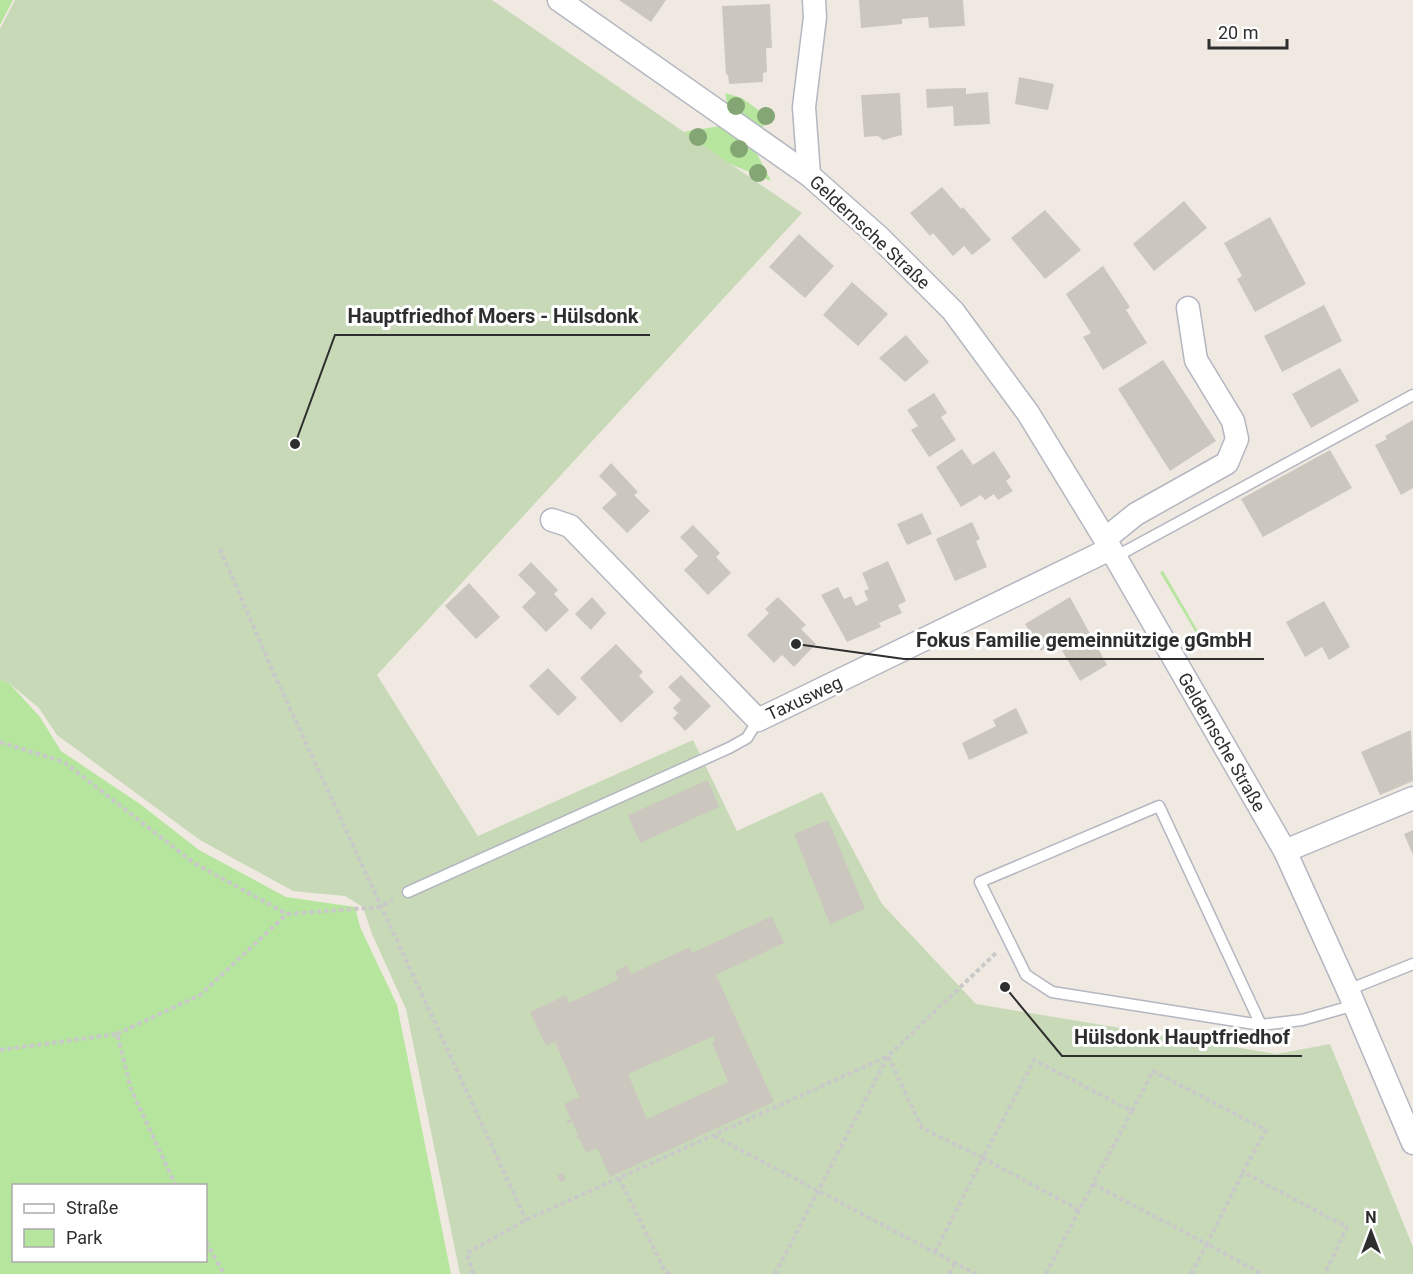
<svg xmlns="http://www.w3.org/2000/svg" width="1413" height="1274" font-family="Roboto,sans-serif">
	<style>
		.green { fill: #b6e59e; fill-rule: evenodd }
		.cemetery { fill: #c8d9b8 }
		.building { fill: #cbc7bf; fill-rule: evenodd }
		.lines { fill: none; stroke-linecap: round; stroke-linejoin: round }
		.lane-casing { stroke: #b4b7c1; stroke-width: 13 }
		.street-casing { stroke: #b4b7c1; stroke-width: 25 }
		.path { stroke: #c9c9c9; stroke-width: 4; stroke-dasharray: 4.5 3; stroke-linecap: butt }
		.lane { stroke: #fff; stroke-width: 10 }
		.street { stroke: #fff; stroke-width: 22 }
		.tree { fill: #84a574 }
		.labels { text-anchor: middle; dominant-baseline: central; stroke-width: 6; stroke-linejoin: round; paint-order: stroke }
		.street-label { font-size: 18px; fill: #2e2e2e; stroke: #fff }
		.leader { fill: none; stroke: #2e2e2e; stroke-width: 2 }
		.callout-dot { fill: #2e2e2e; stroke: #fff; stroke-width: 2 }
		.callout-label { font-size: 20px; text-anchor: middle; font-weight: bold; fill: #2e2e2e; stroke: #fff; stroke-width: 6; stroke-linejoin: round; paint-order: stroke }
	</style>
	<rect width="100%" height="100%" fill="#efe9e1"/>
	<g class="green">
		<polygon points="0,0 13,0 0,25"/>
		<polygon points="725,93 742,98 772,120 759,129 729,113"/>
		<polygon points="720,126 756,152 771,181 730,164 678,133"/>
		<polygon points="1163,571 1207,647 1205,648 1160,572"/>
		<path d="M0 680 9 683 40 717 61 751 140 804 199 850 286 897 355 907 360 927 397 1005 451 1274H0ZM14 1186H206V1260H14Z"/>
	</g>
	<polygon class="cemetery" points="15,0 492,0 802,213 377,675 478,836 693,740 737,831 822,792 882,904 976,1004 1277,1054 1330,1044 1413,1247 1413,1274 460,1274 406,1009 372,934 363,907 345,896 293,891 200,840 57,735 39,708 9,683 0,680 0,29"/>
	<g class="building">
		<polygon points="619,0 666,0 651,22"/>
		<polygon points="859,0 963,0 965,26 929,28 928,17 902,19 902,24 861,28"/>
		<polygon points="770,4 772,48 766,48 767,72 763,73 763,82 729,84 728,74 726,75 722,6"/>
		<polygon points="1019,77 1054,84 1048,110 1015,104"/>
		<polygon points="966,88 966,94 988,92 990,124 954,126 953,106 927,108 926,89"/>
		<polygon points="900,93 902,135 883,140 878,136 864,137 861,95"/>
		<polygon points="942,187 961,209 963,207 991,240 972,255 964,246 953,256 933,233 930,236 910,213"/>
		<polygon points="1184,201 1207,228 1154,271 1133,244"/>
		<polygon points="1045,210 1081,250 1045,279 1011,238"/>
		<polygon points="1270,217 1306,284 1255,312 1237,279 1242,276 1224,243"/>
		<polygon points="799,234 834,266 805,298 769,267"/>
		<polygon points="1103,266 1130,307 1126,310 1147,343 1103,370 1083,337 1091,333 1066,294"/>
		<polygon points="852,282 888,314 858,346 823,315"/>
		<polygon points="1324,305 1342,341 1282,372 1264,336"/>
		<polygon points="906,335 929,362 905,382 879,358"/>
		<polygon points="1163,360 1216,441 1170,471 1118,389"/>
		<polygon points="1340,368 1359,401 1311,428 1292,394"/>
		<polygon points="934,393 947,413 941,417 956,440 929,457 911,430 918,426 907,410"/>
		<polygon points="1413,420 1413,488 1401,495 1375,445 1387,439 1385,436"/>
		<polygon points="962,449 973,465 994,451 1011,477 1006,481 1013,491 998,500 994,494 985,500 981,495 961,507 936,467"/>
		<polygon points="1330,450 1352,488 1263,537 1241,499"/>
		<polygon points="611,463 638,492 634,495 650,511 627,533 602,508 617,494 599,476"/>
		<polygon points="922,513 932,534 907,545 897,524"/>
		<polygon points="972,522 980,539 976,541 987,567 955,581 936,539"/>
		<polygon points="693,525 720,553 716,557 731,573 708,595 684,570 698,556 680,537"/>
		<polygon points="888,561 906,601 898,605 902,613 879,623 881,627 847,642 821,595 838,587 844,599 851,596 856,606 868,600 864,591 869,589 862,573"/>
		<polygon points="531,562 558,590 554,594 569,610 546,632 522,607 536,593 518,575"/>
		<polygon points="469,583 500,617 476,639 445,606"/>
		<polygon points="592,597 606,613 591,630 575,614"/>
		<polygon points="778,597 806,625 801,629 816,644 794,667 782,655 774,663 747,635 769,613 765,609"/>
		<polygon points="1070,597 1107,665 1080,681 1057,642 1041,651 1025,624"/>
		<polygon points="1324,601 1350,647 1329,660 1322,647 1305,657 1286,622"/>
		<polygon points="616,644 643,672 639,676 654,692 621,723 580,678"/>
		<polygon points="548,668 577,698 558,716 529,686"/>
		<polygon points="681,675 711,706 685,731 673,718 678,713 673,708 681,700 668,687"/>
		<polygon points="1016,708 1028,733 969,760 962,743 996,726 993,720"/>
		<polygon points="1411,730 1413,781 1380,795 1361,752"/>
		<polygon points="708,780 719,807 640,843 628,815"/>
		<polygon points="828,820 865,909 830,924 794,834"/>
		<polygon points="1413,830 1413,855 1404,834"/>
		<path d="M772 916 784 943 716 975 774 1102 610 1177 597 1148 586 1153 579 1138 574 1137 578 1135 572 1121 568 1124 566 1121 571 1119 564 1104 579 1097 555 1042 546 1046 530 1012 566 995 569 1003 618 980 615 971 627 965 631 974 690 947 692 953ZM714 1036 715 1041 712 1042 728 1082 647 1119 628 1074Z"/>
		<polygon points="563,1173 566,1180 560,1182 557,1175"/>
	</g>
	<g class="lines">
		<g class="lane-casing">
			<g id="lane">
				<polyline points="1115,557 1413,395"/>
				<polyline points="408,892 729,748 747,738 758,720"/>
				<polyline points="1348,990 1413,964"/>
				<polyline points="1261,1025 1159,806 980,882 1026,975 1052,992 1261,1025 1302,1020 1355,1005"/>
			</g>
		</g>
		<g class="street-casing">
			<g id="street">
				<polyline points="559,0 809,175 879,237 953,311 1028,413 1105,539 1285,851 1348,990 1413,1143"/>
				<polyline points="809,175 804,107 815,17 814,0"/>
				<polyline points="552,520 570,526 758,720 1110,549"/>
				<polyline points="1105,539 1136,514 1227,463 1237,439 1233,421 1196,360 1188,308"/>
				<polyline points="1285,851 1413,798"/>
			</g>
		</g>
		<g class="path">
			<polyline points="220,549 275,676 526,1220"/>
			<polyline points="0,742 64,762 194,863 287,914 380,907 393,900"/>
			<polyline points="117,1034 200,995 287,914"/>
			<polyline points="0,1050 117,1034 131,1089 176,1186"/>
			<polyline points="714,1136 976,1274"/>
			<polyline points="619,1178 665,1271 670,1274"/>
			<polyline points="1093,1184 1207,1244 1243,1172"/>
			<polyline points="206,1242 224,1274"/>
			<polyline points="935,1252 983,1158 1079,1210 1132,1111"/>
			<polyline points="473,1274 467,1253 526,1220 888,1056 922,1128 983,1158 1034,1060 1132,1111 1153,1071 1266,1130 1243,1172 1347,1227 1325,1274"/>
			<polyline points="775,1274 888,1056 996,953"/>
			<polyline points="949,1274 955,1263"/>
			<polyline points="1046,1274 1079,1210"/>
			<polyline points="1191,1274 1207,1244 1262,1274"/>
		</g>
		<use href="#lane" class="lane"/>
		<use href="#street" class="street"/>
	</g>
	<g class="tree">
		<circle cx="736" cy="106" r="9"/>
		<circle cx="766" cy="116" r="9"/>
		<circle cx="698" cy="137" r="9"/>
		<circle cx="739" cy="149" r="9"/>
		<circle cx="758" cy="173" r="9"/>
	</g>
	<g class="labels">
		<g class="street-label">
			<text transform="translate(870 232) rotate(43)">Geldernsche Straße</text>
			<text transform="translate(804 698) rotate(-25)">Taxusweg</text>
			<text transform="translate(1222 742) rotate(60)">Geldernsche Straße</text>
		</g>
	</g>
	<path class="leader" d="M295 444L335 335H650M796 644L904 659H1264M1005 987L1062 1056H1302"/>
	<g class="callout-dot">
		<circle cx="295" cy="444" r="6"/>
		<circle cx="796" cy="644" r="6"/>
		<circle cx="1005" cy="987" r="6"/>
	</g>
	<g class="callout-label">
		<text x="493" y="323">Hauptfriedhof Moers - Hülsdonk</text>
		<text x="1084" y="647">Fokus Familie gemeinnützige gGmbH</text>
		<text x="1182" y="1044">Hülsdonk Hauptfriedhof</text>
	</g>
	<rect x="12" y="1184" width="195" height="78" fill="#ffffff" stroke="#ababab" stroke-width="1.5"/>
	<rect x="24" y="1204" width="30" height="9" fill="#ffffff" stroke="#ababab" stroke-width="1.5"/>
	<text x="66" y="1214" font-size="18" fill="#2e2e2e">Straße</text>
	<rect x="24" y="1229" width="30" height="18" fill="#b6e59e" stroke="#ababab" stroke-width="1.5"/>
	<text x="66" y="1244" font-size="18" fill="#2e2e2e">Park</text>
	<g transform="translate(1371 1232)" stroke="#ffffff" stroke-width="4.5" paint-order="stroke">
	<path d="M0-4.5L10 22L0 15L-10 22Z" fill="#2e2e2e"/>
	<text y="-9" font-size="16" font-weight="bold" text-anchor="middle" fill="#2e2e2e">N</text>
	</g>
	<path d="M1209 39v9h78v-9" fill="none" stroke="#2e2e2e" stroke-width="3"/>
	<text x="1218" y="39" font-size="18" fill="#2e2e2e" stroke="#ffffff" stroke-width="4.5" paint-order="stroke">20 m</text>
</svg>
